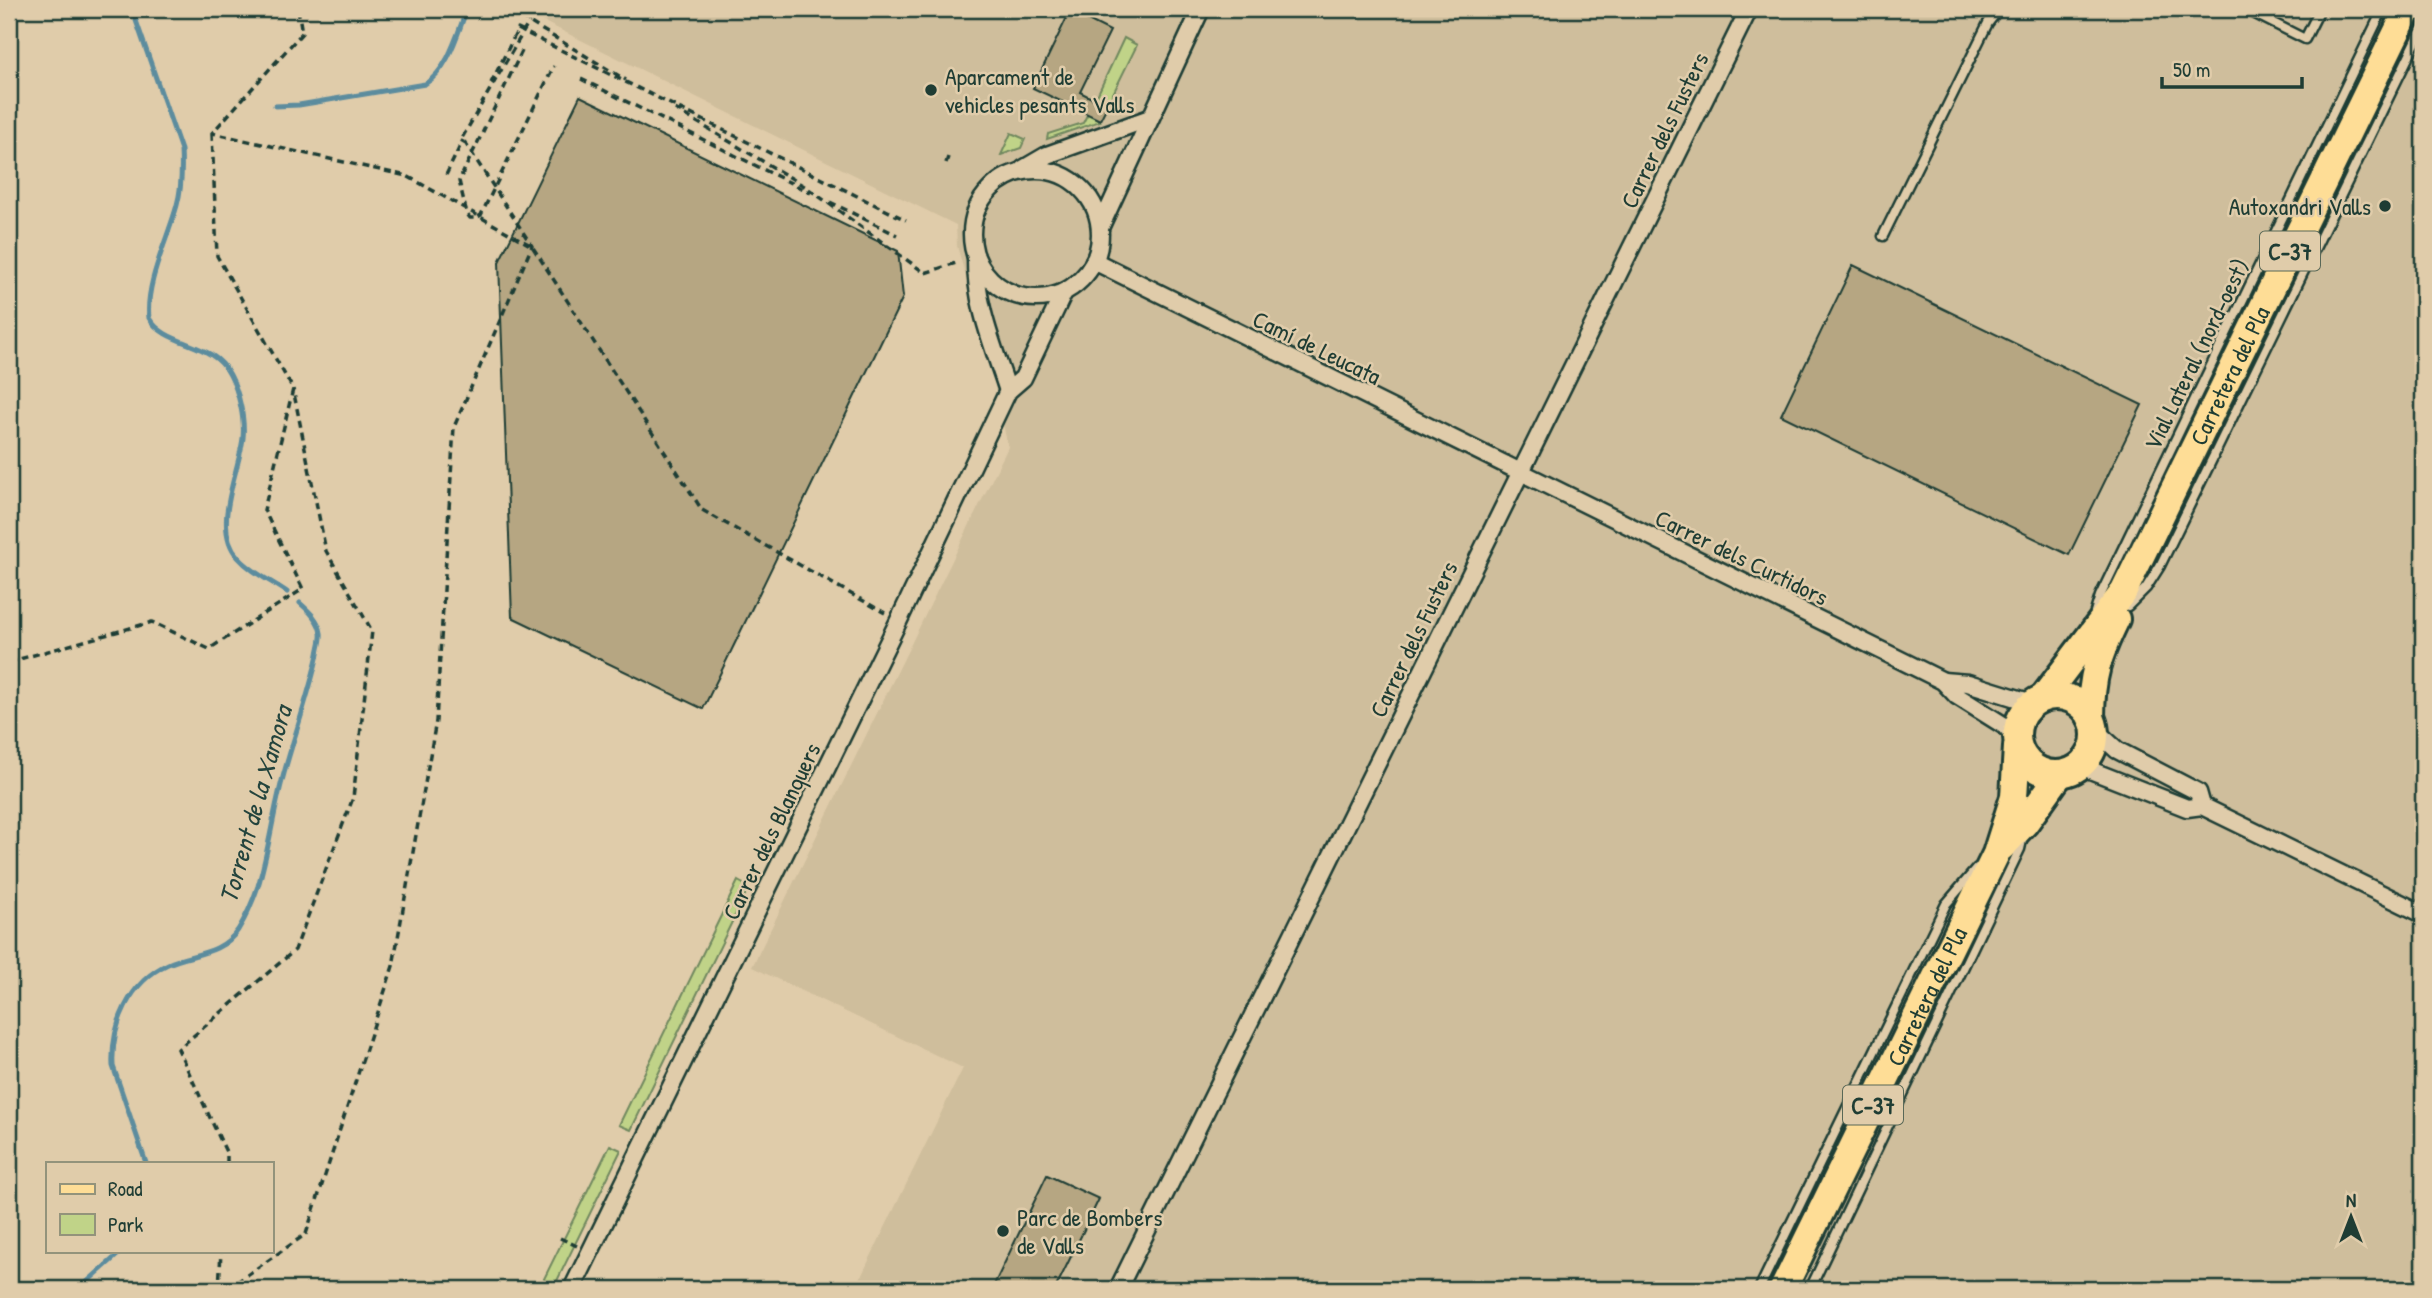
<svg xmlns="http://www.w3.org/2000/svg" width="2432" height="1298" font-family="'Patrick Hand',sans-serif">
	<style>
		.built { fill: #cfbe9c }
		.green { fill: #c0d388; stroke: #70885e; stroke-width: 2 }
		.lines { fill: none; stroke-linecap: round; stroke-linejoin: round }
		.stream { stroke: #5c8c9e; stroke-width: 5 }
		.building { fill: #b6a682; stroke: #1f3d34; stroke-width: 2 }
		.service-casing { stroke: #1f3d34; stroke-width: 13 }
		.minor-casing { stroke: #1f3d34; stroke-width: 21 }
		.primary-casing { stroke: #1f3d34; stroke-width: 32 }
		.path { stroke: #1f3d34; stroke-width: 3.5; stroke-dasharray: 7 5; stroke-linecap: butt }
		.service { stroke: #e0ccaa; stroke-width: 8 }
		.minor { stroke: #e0ccaa; stroke-width: 16 }
		.primary { stroke: #fedd96; stroke-width: 26 }
		.poi-dot { fill: #1f3d34; stroke: #e0ccaa; stroke-width: 2.5 }
		.labels { text-anchor: middle; dominant-baseline: central; stroke-width: 5; stroke-linejoin: round; paint-order: stroke }
		.shield { fill: #e0ccaa; stroke: #596857; stroke-width: 2 }
		.shield-label { font-size: 23px; font-weight: bold; fill: #1f3d34 }
		.poi-label { font-size: 24px; fill: #1f3d34; stroke: #e0ccaa; text-anchor: start }
		.street-label { font-size: 24px; fill: #1f3d34; stroke: #e0ccaa }
		.water-label { font-size: 26px; font-style: italic; fill: #24443d; stroke: #e0ccaa }
	</style>
	<rect width="100%" height="100%" fill="#e0ccaa"/>
	<filter id="ink" filterUnits="userSpaceOnUse"><feTurbulence type="fractalNoise" baseFrequency=".0143" numOctaves="2"/><feDisplacementMap in="SourceGraphic" scale="14" xChannelSelector="R" yChannelSelector="G"/><feConvolveMatrix kernelMatrix="1 2 1 2 8 2 1 2 1" color-interpolation-filters="sRGB"/></filter>
	<g filter="url(#ink)">
		<polygon class="built" points="518,9 2423,9 2423,1289 871,1289 858,1283 963,1068 752,967 1008,447 988,354 957,246 956,225"/>
		<g class="green">
			<polygon points="1124,38 1137,45 1107,106 1095,100"/>
			<polygon points="1088,113 1100,121 1047,139 1048,134 1083,123"/>
			<polygon points="1011,133 1025,139 1021,148 1001,155"/>
			<polygon points="738,881 747,886 746,893 631,1130 619,1125"/>
			<polygon points="610,1145 621,1150 553,1289 539,1289"/>
		</g>
		<g class="lines">
			<g class="stream">
				<path d="M132 9 181 150C182 168 182 187 177 205 168 239 145 283 149 318 166 347 212 340 230 375 239 392 245 419 243 438 239 472 211 528 238 557 251 572 271 581 287 592"/>
				<path d="M275 106 299 105 425 84C449 69 457 34 467 9"/>
				<path d="M146 1163 113 1066C111 1025 129 982 168 964 193 953 221 955 238 930 246 917 253 901 258 886 269 850 273 813 283 777 294 736 309 695 318 654 319 647 322 639 321 633 319 620 309 611 300 603"/>
				<polyline points="79,1289 122,1251"/>
			</g>
		</g>
		<g class="building">
			<polygon points="1070,11 1110,31 1080,92 1107,106 1100,120 1033,88"/>
			<polygon points="580,96 898,251 903,297 703,709 512,617 499,262"/>
			<polygon points="1853,265 2142,405 2069,555 1781,415"/>
			<polygon points="1047,1175 1099,1199 1063,1273 1055,1289 992,1289"/>
		</g>
		<g class="lines">
			<g class="service-casing">
				<g id="service">
					<polyline points="2245,9 2305,39 2320,9"/>
					<polyline points="1883,236 1988,23 1999,9"/>
					<polyline points="2128,606 2146,588 2160,566 2423,27"/>
					<polyline points="2095,612 2100,596 2383,9"/>
					<polyline points="1759,1289 1946,904 1977,868"/>
					<polyline points="1810,1289 2020,849 2023,836"/>
				</g>
			</g>
			<g class="minor-casing">
				<g id="minor">
					<polyline points="1023,169 1047,155 1150,118"/>
					<circle cx="1036" cy="234" r="64"/>
					<polyline points="1100,228 1201,9"/>
					<path d="M976 258C975 304 994 348 1008 391"/>
					<polyline points="1094,261 1943,681 1957,696 2016,733"/>
					<polyline points="1943,681 1968,683 2032,703"/>
					<polyline points="2095,730 2117,750 2198,792 2202,806"/>
					<polyline points="2080,766 2187,808 2202,806 2423,914"/>
					<polyline points="572,1289 899,620 1008,391 1023,378 1064,292"/>
					<polyline points="1118,1289 1749,9"/>
				</g>
			</g>
			<g class="primary-casing">
				<g id="primary">
					<circle cx="2056" cy="735" r="39"/>
					<path id="s1" d="M2043 698 2124 591 2408 9"/>
					<path d="M2091 718C2091 676 2098 656 2116 619"/>
					<polyline points="2002,847 2025,823 2060,774"/>
					<path id="s2" d="M1783 1289 1996 854 2014 797 2017 747"/>
				</g>
			</g>
			<g class="path">
				<polyline points="298,9 302,33 212,133 407,176 532,246 702,510 885,613"/>
				<polyline points="512,9 529,22 626,80"/>
				<polyline points="522,51 459,181 467,214 470,218 476,218 481,215 554,66"/>
				<polyline points="581,79 811,193"/>
				<polyline points="491,83 518,29 906,220"/>
				<polyline points="675,109 806,187 925,273 959,262"/>
				<polyline points="946,163 948,157"/>
				<polyline points="446,175 463,140"/>
				<polyline points="830,202 897,235"/>
				<polyline points="9,662 152,622 209,649 303,589 264,510 293,389 217,256 212,133"/>
				<polyline points="227,1163 227,1154 178,1049 295,950 353,798 372,631 326,551 293,389"/>
				<polyline points="560,1238 577,1246"/>
				<polyline points="219,1289 221,1251"/>
				<polyline points="227,1289 306,1234 393,966 436,721 454,427 532,246 462,138 529,22"/>
			</g>
			<use href="#service" class="service"/>
			<use href="#minor" class="minor"/>
			<use href="#primary" class="primary"/>
		</g>
	</g>
	<g class="poi-dot">
		<circle cx="931" cy="90" r="7"/>
		<circle cx="2385" cy="206" r="7"/>
		<circle cx="1003" cy="1231" r="7"/>
	</g>
	<g class="labels">
		<g class="shield">
			<rect x="2260" y="231.5" width="60" height="39" rx="5"/>
			<rect x="1843" y="1085.5" width="60" height="39" rx="5"/>
		</g>
		<g class="shield-label">
			<text x="2290" y="251">C-37</text>
			<text x="1873" y="1105">C-37</text>
		</g>
		<g class="poi-label">
			<text x="945" y="76">Aparcament de<tspan x="945" dy="28">vehicles pesants Valls</tspan></text>
			<text x="2371" y="206" text-anchor="end">Autoxandri Valls</text>
			<text x="1017" y="1217">Parc de Bombers<tspan x="1017" dy="28">de Valls</tspan></text>
		</g>
		<g class="street-label">
			<text transform="translate(1664 130) rotate(-64)">Carrer dels Fusters</text>
			<text transform="translate(1317 347) rotate(26)">Camí de Leucata</text>
			<text transform="translate(2196 354) rotate(-64)">Vial Lateral (nord-oest)</text>
			<text stroke="none"><textPath href="#s1" startOffset="374">Carretera del Pla</textPath></text>
			<text transform="translate(1742 557) rotate(26)">Carrer dels Curtidors</text>
			<text transform="translate(1413 639) rotate(-64)">Carrer dels Fusters</text>
			<text transform="translate(771 831) rotate(-64)">Carrer dels Blanquers</text>
			<text stroke="none"><textPath href="#s2" startOffset="326">Carretera del Pla</textPath></text>
		</g>
		<g class="water-label">
			<text transform="translate(255 804) rotate(-74)">Torrent de la Xamora</text>
		</g>
	</g>
	<rect width="2432" height="1298" fill="none" stroke="#e0ccaa" stroke-width="35"/>
	<rect x="18" y="18" width="2397" height="1263" fill="none" stroke="#1f3d34" stroke-width="2.5" filter="url(#ink)"/>
	<rect x="46" y="1162" width="228" height="91" fill="#e0ccaa" stroke="#93937b" stroke-width="2"/>
	<rect x="60" y="1184" width="35" height="10" fill="#fedd96" stroke="#93937b" stroke-width="2"/>
	<text x="108" y="1196" font-size="21" fill="#1f3d34">Road</text>
	<rect x="60" y="1214" width="35" height="21" fill="#c0d388" stroke="#93937b" stroke-width="2"/>
	<text x="108" y="1232" font-size="21" fill="#1f3d34">Park</text>
	<g transform="translate(2351 1217)" stroke="#e0ccaa" stroke-width="5" paint-order="stroke">
	<path d="M0-5L12 26L0 18L-12 26Z" fill="#1f3d34"/>
	<text y="-10" font-size="19" font-weight="bold" text-anchor="middle" fill="#1f3d34">N</text>
	</g>
	<path d="M2162 77v10h140v-10" fill="none" stroke="#1f3d34" stroke-width="3.5"/>
	<text x="2173" y="77" font-size="21" fill="#1f3d34" stroke="#e0ccaa" stroke-width="5" paint-order="stroke">50 m</text>
</svg>
